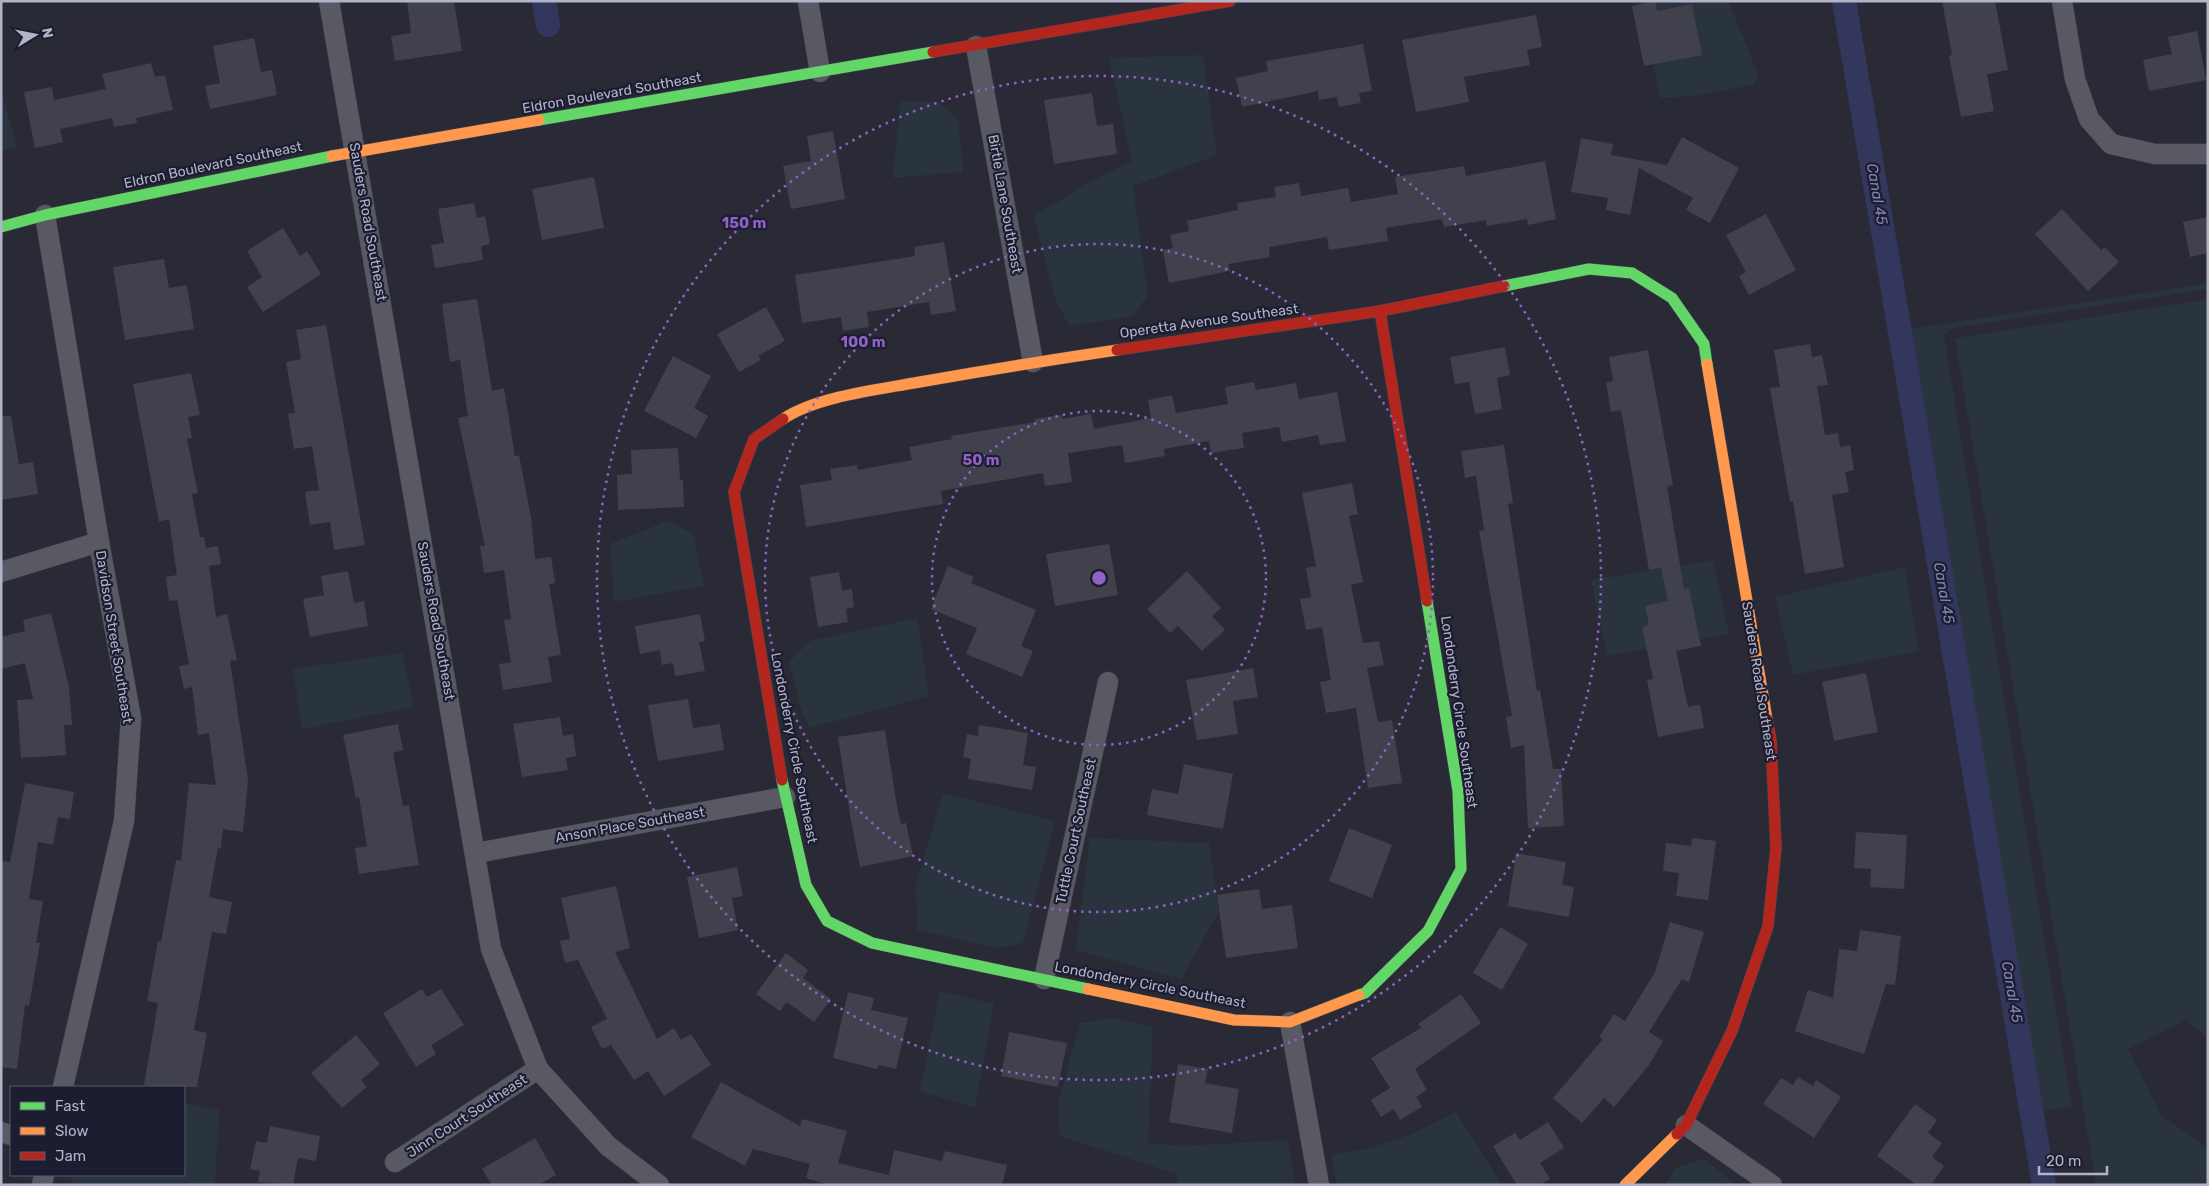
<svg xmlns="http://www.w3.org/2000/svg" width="2209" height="1186" font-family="Rubik,sans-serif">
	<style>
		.green { fill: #29343f }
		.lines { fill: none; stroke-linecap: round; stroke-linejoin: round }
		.canal { stroke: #34375d; stroke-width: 24 }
		.building { fill: #40414c }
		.street-casing { stroke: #45464f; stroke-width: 21 }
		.fast-casing { stroke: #45464f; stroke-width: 12 }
		.slow-casing { stroke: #45464f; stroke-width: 12 }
		.jam-casing { stroke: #45464f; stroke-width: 12 }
		.street { stroke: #595964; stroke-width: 20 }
		.fast { stroke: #63d668; stroke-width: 11 }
		.slow { stroke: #ff974d; stroke-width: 11 }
		.jam { stroke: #b3261e; stroke-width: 11 }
		.ring { fill: none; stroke: #9162c3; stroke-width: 2.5; stroke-dasharray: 2.5 5 }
		.labels { text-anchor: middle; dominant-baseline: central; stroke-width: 4.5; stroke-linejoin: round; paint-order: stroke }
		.street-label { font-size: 14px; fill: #b2b3c8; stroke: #1c1d31 }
		.water-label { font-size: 15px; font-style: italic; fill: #8285b3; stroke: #1c1d31 }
		.centre { fill: #9162c3; stroke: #1c1d31; stroke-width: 2.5 }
		.ring-label { font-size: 15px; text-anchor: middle; font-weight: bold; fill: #9162c3; stroke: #1c1d31; stroke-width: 4.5; stroke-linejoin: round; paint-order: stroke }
	</style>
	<rect width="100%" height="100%" fill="#292a36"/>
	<g class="green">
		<polygon points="1641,1 1728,1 1759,76 1753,85 1693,96 1660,98"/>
		<polygon points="1203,55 1217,155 1133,186 1148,295 1133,316 1069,326 1055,298 1034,216 1088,183 1132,161 1109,58"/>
		<polygon points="1,88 17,147 1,151"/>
		<polygon points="900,102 937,102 958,118 963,172 893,178"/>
		<polygon points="2208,283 2208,289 1953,328 1948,331 1944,336 2072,1107 2021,1114 1904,330"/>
		<polygon points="2208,299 2208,1038 2186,1020 2128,1049 2161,1115 2208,1148 2208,1185 2096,1185 1955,338"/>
		<polygon points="668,521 693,534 704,586 614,602 610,544"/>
		<polygon points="1713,560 1729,634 1607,656 1591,580"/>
		<polygon points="1905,567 1919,651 1793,675 1775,597"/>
		<polygon points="917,618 929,696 809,728 800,706 789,662 810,641"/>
		<polygon points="402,653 414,707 302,729 293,669"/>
		<polygon points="943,793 1055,821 1023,943 997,948 917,930 916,884"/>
		<polygon points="1090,838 1209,843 1219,911 1181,979 1076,950"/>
		<polygon points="940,991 994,1004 975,1108 920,1091"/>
		<polygon points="1113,1018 1153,1027 1148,1143 1182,1146 1288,1140 1295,1185 1177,1185 1177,1174 1060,1136 1058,1103 1080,1023"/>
		<polygon points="184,1103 219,1110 215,1185 71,1185 72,1175 184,1175"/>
		<polygon points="1456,1112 1502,1185 1337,1185 1331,1155 1366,1149 1412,1134"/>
		<polygon points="1704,1159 1737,1185 1665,1185 1677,1167"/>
	</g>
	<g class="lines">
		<g class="canal">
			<polyline points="544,1 548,25"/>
			<polyline points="1844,1 2044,1185"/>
		</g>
	</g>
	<g class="building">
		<polygon points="407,1 454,1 462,51 395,61 391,36 411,33"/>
		<polygon points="1655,1 1657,11 1692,4 1702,55 1644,66 1632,6"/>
		<polygon points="1942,1 1995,1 2008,70 1987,74 1994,111 1961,117 1949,56 1952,55"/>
		<polygon points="1536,15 1542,47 1527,50 1530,65 1464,77 1469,102 1416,112 1402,40"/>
		<polygon points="2197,31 2206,80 2149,91 2143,60 2172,54 2168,37"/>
		<polygon points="254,38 261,72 272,70 277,95 210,109 205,86 220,83 213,46"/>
		<polygon points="1363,44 1372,91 1359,93 1361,103 1339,107 1337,97 1319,100 1318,91 1242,107 1236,78 1268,71 1266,61"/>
		<polygon points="151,63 155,77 165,75 173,110 136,118 137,123 114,127 112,118 60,129 63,142 35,148 24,92 52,87 54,100 106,89 102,74"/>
		<polygon points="1092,93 1097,126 1113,124 1117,154 1054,164 1044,100"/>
		<polygon points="833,131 845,199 791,209 783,166 811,161 807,136"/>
		<polygon points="1682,137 1739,168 1710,223 1686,210 1693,198 1639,168 1630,215 1606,210 1608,198 1571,192 1581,138 1613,144 1611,155 1667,165"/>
		<polygon points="1545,161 1556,219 1528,225 1527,219 1487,226 1486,220 1444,227 1442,219 1386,228 1388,241 1329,250 1327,237 1269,247 1270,257 1228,264 1230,271 1169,283 1163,250 1173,248 1170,235 1189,231 1187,221 1238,210 1237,203 1276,197 1274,187 1299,183 1301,196 1348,188 1351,202 1398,194 1395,177 1464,166 1466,176"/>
		<polygon points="594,177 604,228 542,240 532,189"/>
		<polygon points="474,203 477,218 485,216 490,244 481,246 483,260 435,268 431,245 444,243 438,209"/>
		<polygon points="2062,209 2101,250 2105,247 2119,262 2088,291 2035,234"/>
		<polygon points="1766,214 1796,270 1749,295 1739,276 1746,272 1726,235"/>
		<polygon points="2208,217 2208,253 2190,257 2183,222"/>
		<polygon points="283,228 300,256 307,251 321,274 263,312 247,287 262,277 247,251"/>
		<polygon points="944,242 956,311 931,315 929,302 867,312 869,327 843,331 841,317 802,323 795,275 915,256 914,247"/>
		<polygon points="164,259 169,288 187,285 194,329 125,340 113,267"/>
		<polygon points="477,299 492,391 504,388 515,456 519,455 531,517 535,559 551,557 555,583 549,584 561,655 548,657 552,682 503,690 499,664 511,662 504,620 511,619 504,570 484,573 480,546 485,546 458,418 468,416 460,360 450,362 442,304"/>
		<polygon points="766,307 785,341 758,356 761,360 739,372 717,334"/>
		<polygon points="326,325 365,545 334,550 330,522 310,525 305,492 319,490 312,446 294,449 288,414 295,413 286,362 301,359 296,330"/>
		<polygon points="1810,344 1812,357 1822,355 1828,385 1817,386 1825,435 1838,433 1840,447 1850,445 1854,470 1845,472 1849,492 1832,495 1844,567 1805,574 1793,501 1790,502 1770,388 1780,387 1774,350"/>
		<polygon points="1505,347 1510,375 1497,378 1502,409 1475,414 1469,382 1455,384 1450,357"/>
		<polygon points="1648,350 1673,485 1667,486 1684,589 1689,588 1701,646 1676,651 1688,707 1700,705 1704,728 1658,737 1647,680 1653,679 1642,627 1649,625 1645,606 1668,601 1661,568 1649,570 1621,410 1611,412 1606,383 1613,381 1609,357"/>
		<polygon points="673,356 711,376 694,408 708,416 696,438 644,411"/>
		<polygon points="191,373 200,415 188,417 192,438 187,439 198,493 192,494 200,537 204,537 206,548 218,546 221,564 209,566 216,617 227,614 237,660 230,661 248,780 243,832 223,829 221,848 218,848 209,897 232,902 226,934 212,932 194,1030 207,1033 197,1087 155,1087 144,1085 158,1003 147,1001 158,941 161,942 176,860 181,861 189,783 216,785 209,733 198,735 192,687 184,689 179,666 189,664 177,600 169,601 166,577 177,575 169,519 159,522 133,384"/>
		<polygon points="1254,382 1256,390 1296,383 1299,399 1337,392 1346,441 1320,445 1318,435 1282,442 1279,427 1242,433 1244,448 1211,453 1209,441 1164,449 1165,456 1125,463 1122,445 1068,453 1072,482 1045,486 1043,473 941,491 943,504 806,527 800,485 832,480 830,469 857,465 858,470 912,460 909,447 952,439 951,436 1035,422 1034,419 1061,415 1062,419 1091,414 1094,429 1151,418 1148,400 1172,395 1176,413 1228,404 1225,387"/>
		<polygon points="1,416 11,416 19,464 33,462 38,494 1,500"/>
		<polygon points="1504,445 1513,503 1508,504 1537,691 1540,690 1553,769 1561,769 1564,826 1528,828 1524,745 1511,748 1506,717 1512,716 1479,531 1484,530 1476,476 1465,478 1461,451"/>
		<polygon points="678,448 680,480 683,480 684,507 618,510 617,475 632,474 631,450"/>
		<polygon points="1352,483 1358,514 1349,516 1363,582 1351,585 1363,643 1379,641 1384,665 1367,668 1378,722 1392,720 1402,783 1368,788 1356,708 1326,713 1320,682 1331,680 1322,627 1306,630 1300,599 1311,597 1306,568 1316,566 1302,493"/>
		<polygon points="1109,544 1118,595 1055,606 1046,554"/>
		<polygon points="948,566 974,577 971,583 1036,610 1021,646 1033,651 1022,677 966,654 977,628 931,609"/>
		<polygon points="348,571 354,603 364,601 368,626 310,637 303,599 324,595 321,576"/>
		<polygon points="1187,571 1221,608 1212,616 1225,630 1202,651 1178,626 1170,633 1147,609"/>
		<polygon points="839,572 842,591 852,589 854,607 846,609 848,622 818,627 810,577"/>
		<polygon points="51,613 69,687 72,725 64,725 66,755 21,758 17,700 33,699 25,663 1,669 1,637 25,631 23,620"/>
		<polygon points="700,614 705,641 699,642 705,671 675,676 673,663 662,665 660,650 640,654 635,626"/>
		<polygon points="1253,668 1258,697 1233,701 1238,734 1197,740 1186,680"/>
		<polygon points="1866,673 1878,732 1834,741 1822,682"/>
		<polygon points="688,699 693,728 720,724 724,750 658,761 648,705"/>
		<polygon points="560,717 563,736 573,734 576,756 566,758 568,770 522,777 513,724"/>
		<polygon points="398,724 403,750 393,753 403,806 409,805 419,865 359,874 355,848 367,846 359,797 356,798 343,735"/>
		<polygon points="979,725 1028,733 1023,765 1036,767 1032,790 968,779 971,759 963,757 967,734 978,736"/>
		<polygon points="885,730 897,806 901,824 906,823 913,856 860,867 850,815 838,737"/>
		<polygon points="1184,764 1233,774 1223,829 1147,815 1152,789 1178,794"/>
		<polygon points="25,783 74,792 70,819 58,817 53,845 38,842 29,899 43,901 36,943 40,943 29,1006 25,1005 17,1069 1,1067 1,861 10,862"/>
		<polygon points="1349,828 1392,845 1372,898 1329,881"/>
		<polygon points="1856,832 1907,835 1904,889 1870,887 1871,869 1854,868"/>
		<polygon points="1692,838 1716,841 1708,900 1676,896 1679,873 1663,871 1666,843 1691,846"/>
		<polygon points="1516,853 1566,862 1562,885 1574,887 1569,917 1508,906"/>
		<polygon points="737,867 743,896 732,898 738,930 699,938 687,877"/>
		<polygon points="616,886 630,948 615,952 657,1039 674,1028 681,1040 691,1034 711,1065 664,1096 648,1071 634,1080 611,1045 602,1049 591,1027 607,1019 578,960 565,963 560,941 570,939 561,898"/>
		<polygon points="1259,889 1262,909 1292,905 1298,948 1226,958 1217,895"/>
		<polygon points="1670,922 1704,932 1689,982 1682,979 1649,1032 1663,1041 1649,1065 1614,1107 1604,1098 1582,1123 1553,1098 1603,1039 1599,1037 1614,1014 1625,1021 1655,972"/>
		<polygon points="1500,927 1528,944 1502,990 1473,973"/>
		<polygon points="1860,930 1901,936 1895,985 1886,984 1864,1054 1795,1031 1808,990 1833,998 1839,949 1857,951"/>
		<polygon points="786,953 808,970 803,978 831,999 814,1022 787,1002 780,1011 756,994"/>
		<polygon points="422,989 427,997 441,989 464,1025 431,1045 436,1054 416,1067 383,1013"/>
		<polygon points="848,992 874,998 871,1010 908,1018 896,1069 878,1065 877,1069 833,1058"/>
		<polygon points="1461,994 1481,1023 1415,1069 1427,1090 1416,1097 1422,1107 1400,1120 1394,1109 1381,1117 1371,1100 1390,1088 1371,1058 1421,1028 1418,1024"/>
		<polygon points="1009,1032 1067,1043 1058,1087 1001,1076"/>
		<polygon points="356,1035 380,1064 361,1080 367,1087 342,1108 311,1073"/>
		<polygon points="1178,1064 1208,1069 1205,1083 1239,1089 1232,1133 1169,1122"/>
		<polygon points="1798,1077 1813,1086 1816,1080 1841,1097 1814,1138 1763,1104 1781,1078 1793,1085"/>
		<polygon points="721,1082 800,1126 802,1119 847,1131 838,1163 889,1175 894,1150 942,1161 945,1151 1007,1165 1002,1185 829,1185 806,1178 810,1164 753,1149 745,1166 691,1137"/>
		<polygon points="1915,1104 1937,1120 1928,1133 1942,1143 1932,1157 1944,1166 1931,1185 1917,1185 1877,1156"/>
		<polygon points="1548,1122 1564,1148 1540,1163 1550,1179 1540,1185 1517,1185 1493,1146 1515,1133 1520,1140"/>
		<polygon points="270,1126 320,1136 316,1161 298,1158 293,1185 258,1182 260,1171 250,1169 256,1141 267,1143"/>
		<polygon points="535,1138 556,1175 538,1185 492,1185 482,1169"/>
	</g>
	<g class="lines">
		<g class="street-casing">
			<g id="street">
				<polyline points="329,1 491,949 538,1069 608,1146 659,1185"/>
				<polyline points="808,1 820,72"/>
				<polyline points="2062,1 2075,79 2089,119 2111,144 2155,154 2208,154"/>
				<polyline points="976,46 1033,362"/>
				<polyline points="45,215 99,542 131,718 124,821 63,1087"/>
				<polyline points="1,572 99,542"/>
				<polyline points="476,853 785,797"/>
				<polyline points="1044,979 1108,682"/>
				<polyline points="1290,1022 1319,1185"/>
				<polyline points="1686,1125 1772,1185"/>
				<polyline points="1,1132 11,1135"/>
				<polyline points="395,1162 538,1069"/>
				<polyline points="42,1185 44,1175"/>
			</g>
		</g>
		<g class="fast-casing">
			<g id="fast">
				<polyline points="539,120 933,52"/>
				<polyline points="1,227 45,215 332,156"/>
				<polyline points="1504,286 1589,269 1632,273 1672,298 1704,344 1707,364"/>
				<polyline points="782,780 806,885 827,921 872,943 1088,989"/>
				<polyline points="1359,995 1365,993 1428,931 1461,869 1458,791 1427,601"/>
			</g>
		</g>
		<g class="slow-casing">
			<g id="slow">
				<polyline points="332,156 539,120"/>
				<polyline points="1707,364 1767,719"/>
				<path d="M783 419C816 397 875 390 914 383 982 371 1049 360 1117 350"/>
				<polyline points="1088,989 1234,1020 1290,1022 1359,995"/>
				<polyline points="1625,1185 1677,1134"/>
			</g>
		</g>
		<g class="jam-casing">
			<g id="jam">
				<polyline points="933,52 1230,1"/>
				<polyline points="1380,311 1427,601"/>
				<polyline points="1117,350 1380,311 1504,286"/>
				<polyline points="782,780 734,492 754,439 783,419"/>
				<polyline points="1677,1134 1686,1125 1732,1031 1768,926 1776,848 1771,741 1767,719"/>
			</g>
		</g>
		<use href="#street" class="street"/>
		<use href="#fast" class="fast"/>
		<use href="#slow" class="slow"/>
		<use href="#jam" class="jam"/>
	</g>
	<g class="ring">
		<circle cx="1099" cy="578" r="167"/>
		<circle cx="1099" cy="578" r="334"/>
		<circle cx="1099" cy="578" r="502"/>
	</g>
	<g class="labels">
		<g class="street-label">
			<text transform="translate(612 93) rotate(-10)">Eldron Boulevard Southeast</text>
			<text transform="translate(213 165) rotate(-12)">Eldron Boulevard Southeast</text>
			<text transform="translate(1005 204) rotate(80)">Birtle Lane Southeast</text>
			<text transform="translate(368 222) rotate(80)">Sauders Road Southeast</text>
			<text transform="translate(1209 321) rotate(-8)">Operetta Avenue Southeast</text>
			<text transform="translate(436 621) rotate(80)">Sauders Road Southeast</text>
			<text transform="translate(114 637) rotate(81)">Davidson Street Southeast</text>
			<text transform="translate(1759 681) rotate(81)">Sauders Road Southeast</text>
			<text transform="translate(1459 712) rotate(82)">Londonderry Circle Southeast</text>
			<text transform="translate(794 748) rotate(79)">Londonderry Circle Southeast</text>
			<text transform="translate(630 825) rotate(-10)">Anson Place Southeast</text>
			<text transform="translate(1076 831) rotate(-78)">Tuttle Court Southeast</text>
			<text transform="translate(1150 985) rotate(11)">Londonderry Circle Southeast</text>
			<text transform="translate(467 1116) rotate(-33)">Jinn Court Southeast</text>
		</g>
		<g class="water-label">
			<text transform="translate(1877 194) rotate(80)">Canal 45</text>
			<text transform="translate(1944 593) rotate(80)">Canal 45</text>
			<text transform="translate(2012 992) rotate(80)">Canal 45</text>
		</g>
	</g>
	<circle cx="1099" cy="578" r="8" class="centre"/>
	<g class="ring-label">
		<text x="744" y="228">150 m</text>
		<text x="863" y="347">100 m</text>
		<text x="981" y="465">50 m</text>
	</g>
	<rect width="2209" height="1186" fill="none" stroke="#b2b3c8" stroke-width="5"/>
	<rect x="10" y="1086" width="175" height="90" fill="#1c1d31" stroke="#58596d"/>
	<rect x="20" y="1102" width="25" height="8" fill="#63d668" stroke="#58596d"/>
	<text x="55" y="1111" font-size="15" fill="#b2b3c8">Fast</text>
	<rect x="20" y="1127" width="25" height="8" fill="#ff974d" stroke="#58596d"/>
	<text x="55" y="1136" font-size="15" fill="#b2b3c8">Slow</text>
	<rect x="20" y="1152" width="25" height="8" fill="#b3261e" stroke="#58596d"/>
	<text x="55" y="1161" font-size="15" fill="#b2b3c8">Jam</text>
	<g transform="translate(35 35) rotate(80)" stroke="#1c1d31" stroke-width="4" paint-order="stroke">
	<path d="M0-4L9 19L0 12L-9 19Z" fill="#b2b3c8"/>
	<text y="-8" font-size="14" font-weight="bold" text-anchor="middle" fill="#b2b3c8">N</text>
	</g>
	<path d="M2039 1166v8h68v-8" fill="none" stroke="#b2b3c8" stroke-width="2.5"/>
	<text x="2046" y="1166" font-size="15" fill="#b2b3c8" stroke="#1c1d31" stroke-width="4" paint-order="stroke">20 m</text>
</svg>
